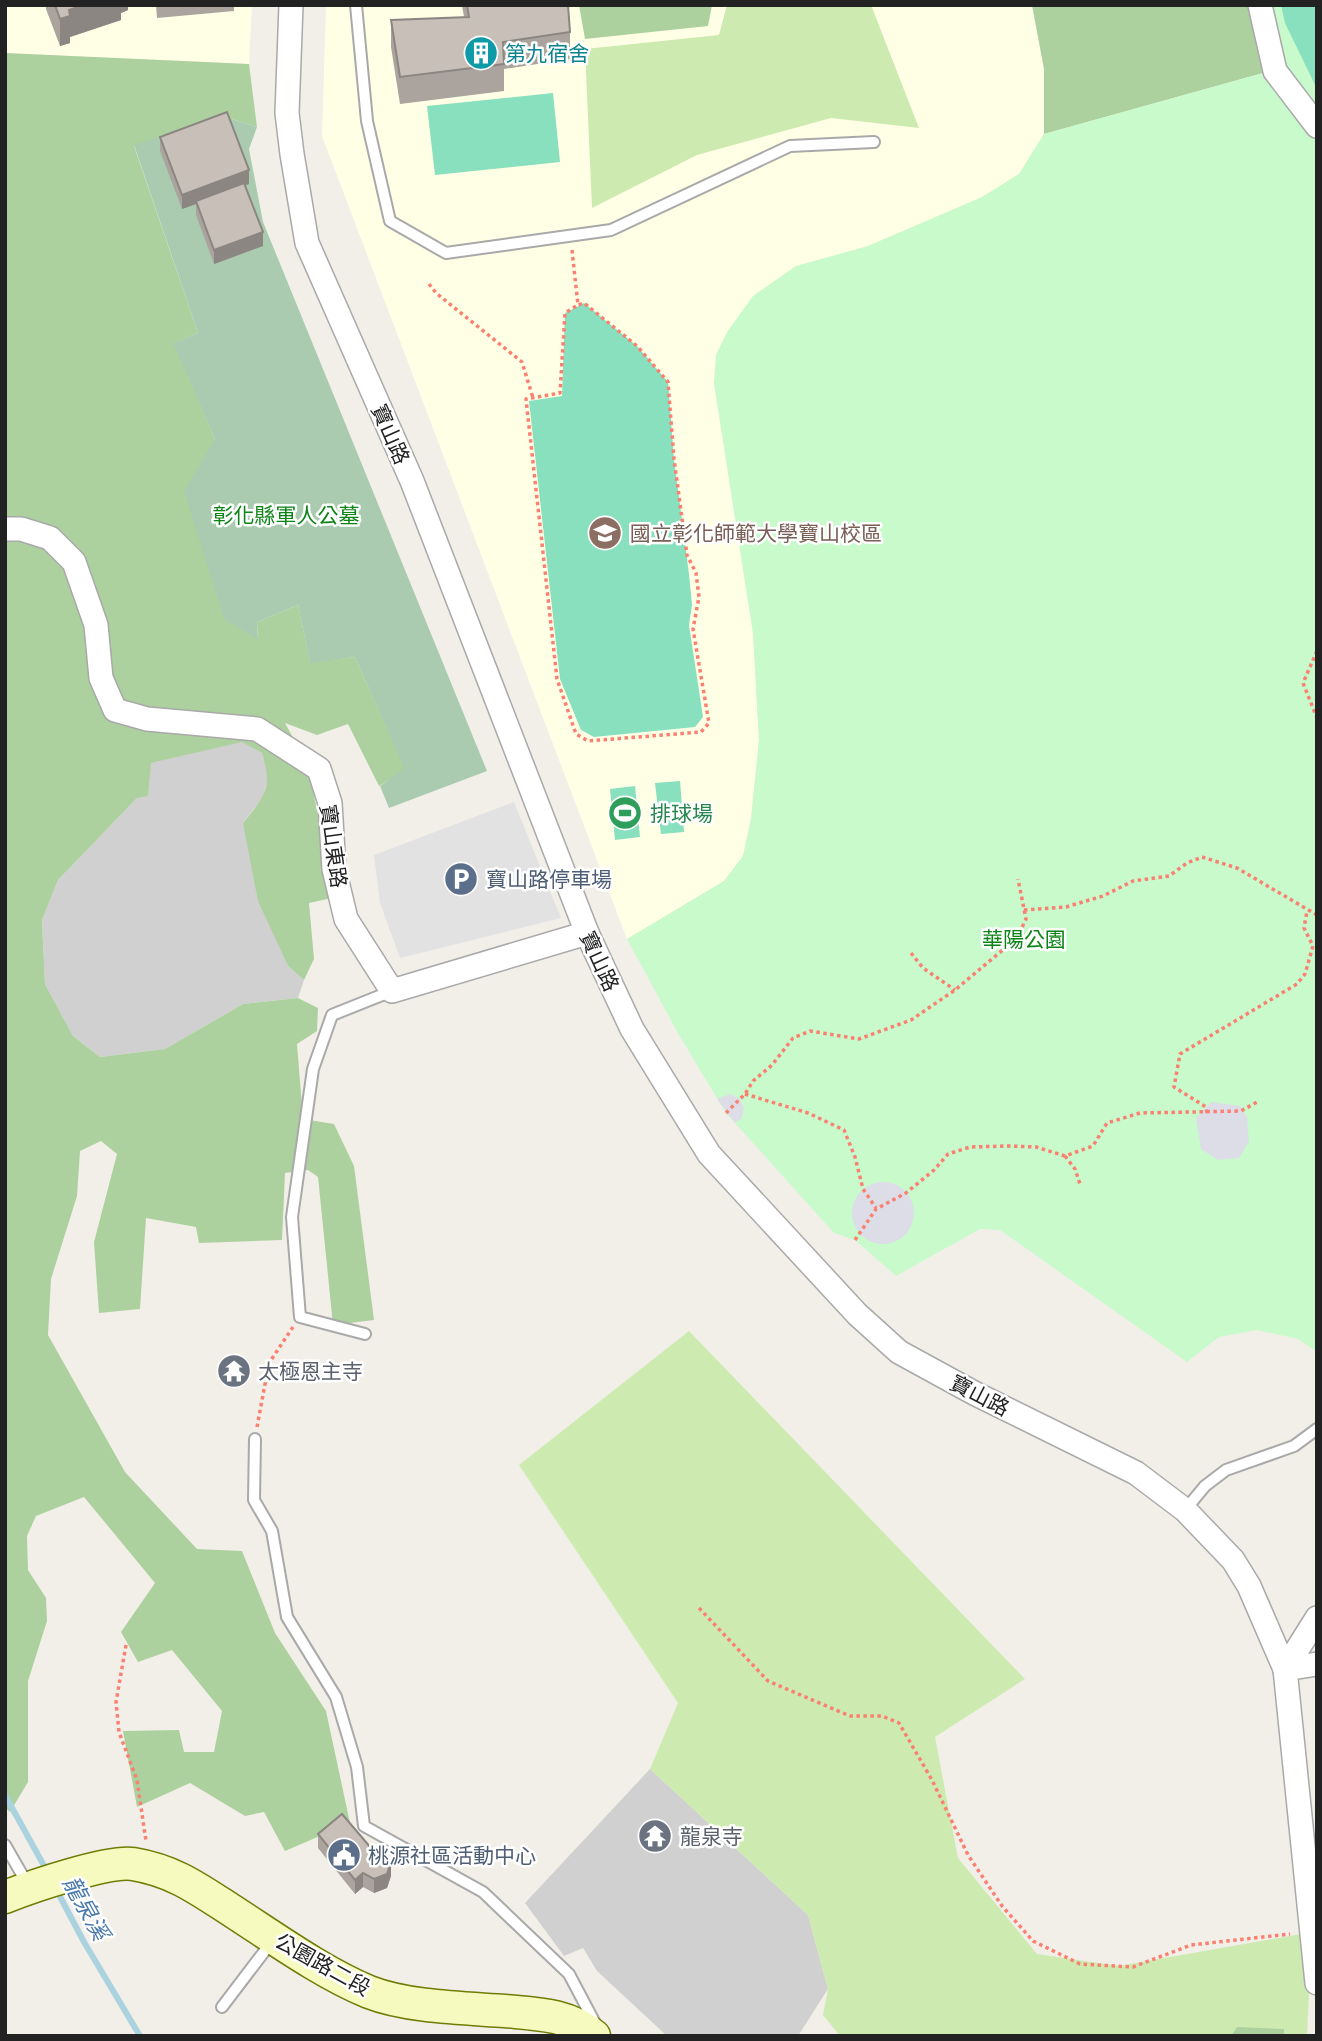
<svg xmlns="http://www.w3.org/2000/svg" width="1322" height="2041" font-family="'Asap Condensed','Noto Sans TC',sans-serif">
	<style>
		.education { fill: #ffffe5 }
		.religious { fill: #d0d0d0 }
		.grass { fill: #cdebb0 }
		.forest { fill: #add19e }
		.cemetery { fill: #aacbaf }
		.park { fill: #c8facc }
		.pitch { fill: #88e0be }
		.parking { fill: #e2e2e2 }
		.plaza { fill: #dddde8 }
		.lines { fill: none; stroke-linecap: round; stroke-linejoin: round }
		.stream { stroke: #aad3df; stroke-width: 6 }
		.lane-casing { stroke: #a9a9a9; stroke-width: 14 }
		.street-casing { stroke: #a9a9a9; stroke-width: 26 }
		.secondary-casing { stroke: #707d05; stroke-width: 35 }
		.path { stroke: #fa8072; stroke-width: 3.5; stroke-dasharray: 3.5 3.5; stroke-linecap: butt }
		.lane { stroke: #fff; stroke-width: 10 }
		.street { stroke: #fff; stroke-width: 23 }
		.secondary { stroke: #f7fabf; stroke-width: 32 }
		.wall { fill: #aba49e }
		.shaded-wall { fill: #8b8681 }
		.building { fill: #c7bfb8; stroke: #8b8681; stroke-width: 2 }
		.labels { text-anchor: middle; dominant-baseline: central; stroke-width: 5; stroke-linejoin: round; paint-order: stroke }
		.culture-label { font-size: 21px; fill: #0d838f; stroke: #fff; text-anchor: start }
		.street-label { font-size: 21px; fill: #222; stroke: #fff }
		.park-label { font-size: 21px; fill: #0c8416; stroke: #fff }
		.education-label { font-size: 21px; fill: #785e54; stroke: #fff; text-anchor: start }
		.leisure-label { font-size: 21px; fill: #27864d; stroke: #fff; text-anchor: start }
		.service-label { font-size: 21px; fill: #4e5e75; stroke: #fff; text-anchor: start }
		.worship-label { font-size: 21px; fill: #5b616d; stroke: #fff; text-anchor: start }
		.water-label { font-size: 23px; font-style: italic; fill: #4a7aab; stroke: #fff }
	</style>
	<rect width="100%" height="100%" fill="#f2efe9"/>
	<g class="education">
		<polygon points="5,5 252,5 249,64 5,53"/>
		<polygon points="326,5 1032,6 1044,69 1044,134 1019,174 982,198 868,246 714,383 753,633 759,740 751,819 743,856 724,881 627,939 322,136"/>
	</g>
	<g class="religious">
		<polygon points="242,741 262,753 269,775 263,797 243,823 288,966 304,980 298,998 243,1004 165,1049 100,1057 73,1036 45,984 42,920 58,880 137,798 150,763"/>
		<polygon points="650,1769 808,1915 828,1989 798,2036 667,2036 597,1971 583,1948 564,1956 525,1903"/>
	</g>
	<g class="grass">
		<polygon points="727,5 871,5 919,128 831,118 697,155 592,208 585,49 719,35"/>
		<polygon points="689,1331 1025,1679 935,1737 958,1858 1037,1954 1119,1966 1312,1932 1307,2036 840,2036 823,2015 828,1989 808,1915 650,1769 678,1703 519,1465"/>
	</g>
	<g class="forest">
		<polygon points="579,5 712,5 708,26 585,39"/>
		<polygon points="1032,5 1266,5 1281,68 1044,134 1044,69"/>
		<path d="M5 53 249 64 257 127 222 116 134 146 198 333 174 343 215 439 258 639 257 622 298 605 310 662 355 657 405 769 379 786 348 724 317 735 285 723 308 765 332 886V898L309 903 314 959 304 980 288 966 258 901 243 823C265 795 273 789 262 753L242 742 151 763 148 796 137 798 58 880 42 920 45 984 73 1036 100 1057 165 1049 243 1004 298 998 318 1008 317 1031 297 1044 303 1119 334 1124 354 1166 374 1320 333 1325 318 1177 308 1170 285 1173 282 1240 199 1243 196 1227 146 1218 140 1309 99 1313 94 1242 117 1154 101 1141 80 1151 77 1196 51 1279 48 1335 125 1472 197 1549 242 1551 275 1633 326 1711 350 1823 285 1851 264 1812 245 1816 190 1783 137 1807 123 1731 179 1730 184 1752H214L222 1711 172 1650 138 1662 121 1632 155 1583 84 1497 36 1516 27 1536 28 1570 46 1598 47 1621 28 1681V1782L10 1812 5 1807Z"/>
		<polygon points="1237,2027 1284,2029 1284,2036 1231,2036"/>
	</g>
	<polygon class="cemetery" points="222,116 257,127 249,149 263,222 487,771 389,808 380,786 404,768 355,657 310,663 298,605 257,622 258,640 224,619 184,491 215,439 173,343 198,333 134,145"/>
	<polygon class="park" points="1269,5 1317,5 1317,1352 1298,1339 1257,1330 1219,1337 1187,1362 1000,1230 980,1229 896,1276 855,1240 834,1233 726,1113 679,1035 627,939 724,881 743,856 751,819 759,740 753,633 714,383 716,355 727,332 753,296 796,266 868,246 982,197 1019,174 1044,134 1281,68"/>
	<g class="pitch">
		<polygon points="1281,5 1317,5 1317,89 1285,23"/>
		<polygon points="553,93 560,162 435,175 427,106"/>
		<polygon points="584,303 637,346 668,382 674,459 689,574 692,605 689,625 703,717 695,727 594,737 581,730 560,679 529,401 562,396 565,313"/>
		<polygon points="680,781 684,832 661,834 655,783"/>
		<polygon points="635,786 640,837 615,840 610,789"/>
	</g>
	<polygon class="parking" points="514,802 561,918 400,958 380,903 374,855"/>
	<g class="plaza">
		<polygon points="730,1094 740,1099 744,1108 742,1118 735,1123 717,1099"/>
		<polygon points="1211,1102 1240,1106 1247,1117 1249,1141 1239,1158 1218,1160 1201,1149 1196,1118"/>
		<circle cx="883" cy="1213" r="31"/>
	</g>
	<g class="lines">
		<g class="stream">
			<polyline points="5,1795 48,1873"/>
			<polyline points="56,1889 84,1942 140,2036"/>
		</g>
		<g class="lane-casing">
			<g id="lane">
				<polyline points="356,5 367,121 390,221 446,253 611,230 790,146 874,142"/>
				<polyline points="365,1334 300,1317 292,1217 313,1069 332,1015 392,991"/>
				<polyline points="255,1439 254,1500 272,1531 287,1617 336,1697 357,1767 364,1826 483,1892 569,1974 597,2027"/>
				<polyline points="1185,1510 1205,1486 1226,1470 1294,1446 1317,1429"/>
				<polyline points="5,1845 28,1885"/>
				<polyline points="222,2007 273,1940"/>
			</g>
		</g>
		<g class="street-casing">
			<g id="street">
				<polyline points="291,5 287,113 292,154 307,243 412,481 587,933 632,1029 709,1154 857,1314 899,1352 974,1393 1136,1473 1185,1510 1233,1560 1249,1586 1285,1669 1317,1983"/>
				<polyline points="1260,5 1275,71 1317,126"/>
				<polyline points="5,529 21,529 50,538 74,562 96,625 101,678 115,710 147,719 257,729 319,769 330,803 334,869 346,919 392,991 587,933"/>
				<polyline points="1285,1669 1317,1618"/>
				<polyline points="1285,1669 1317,1664"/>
			</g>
		</g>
		<g class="secondary-casing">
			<path id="secondary" d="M5 1897C30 1887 109 1860 133 1864 176 1871 201 1891 237 1914 277 1940 325 1974 369 1992 407 2007 463 2008 505 2011 537 2014 568 2014 594 2036"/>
		</g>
		<g class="path">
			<polyline points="572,250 578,305 584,303 637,346 668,382 674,459 687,555 696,573 699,597 693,629 709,723 701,732 588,741 576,734 557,679 526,399 560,393 565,313 578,305"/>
			<polyline points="429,284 436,293 522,362 533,398"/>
			<polyline points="1317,651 1303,683 1317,718"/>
			<polyline points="1024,910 1066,907 1103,896 1133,881 1169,876 1187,863 1202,857 1237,868 1317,915"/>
			<polyline points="911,953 923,968 955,990"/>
			<polyline points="745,1094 808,1113 844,1130 855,1157 863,1189 876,1208"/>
			<polyline points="726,1113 745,1094 753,1081 772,1065 793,1038 810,1031 859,1039 911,1020 955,990 1017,938 1026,919 1018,879"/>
			<polyline points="1207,1113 1206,1107 1174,1087 1180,1054 1297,984 1305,974 1313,946 1304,928 1307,911"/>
			<polyline points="1065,1156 1075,1169 1080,1184"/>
			<polyline points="855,1240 876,1209 906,1193 934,1170 948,1154 970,1147 1007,1146 1036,1147 1065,1156 1093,1146 1107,1123 1140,1113 1241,1111 1257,1102"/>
			<polyline points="257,1427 269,1363 293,1327"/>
			<polyline points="699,1608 768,1681 850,1716 882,1716 899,1723 932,1780 968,1855 1002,1906 1033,1941 1080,1964 1133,1967 1191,1945 1290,1934"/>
			<polyline points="126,1645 116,1702 119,1732 137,1780 146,1841"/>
		</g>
		<use href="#lane" class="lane"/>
		<use href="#street" class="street"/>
		<use href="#secondary" class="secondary"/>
	</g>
	<g class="wall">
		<polygon points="46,5 128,5 128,10 121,13 121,20 70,37 70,43 60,46 46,9"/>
		<polygon points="156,5 234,5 234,11 157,18"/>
		<polygon points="462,5 568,5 570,32 570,59 504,69 504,91 400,104 391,47 391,20 464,17"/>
		<polygon points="160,137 249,184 245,185 263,246 214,264 196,215 196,204 182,209 160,151"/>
		<polygon points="318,1834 391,1876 387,1888 374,1893 363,1887 355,1894 318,1848"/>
	</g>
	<g class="shaded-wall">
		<polygon points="84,5 128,5 128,10 121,13 121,20 70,37 70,43 60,46 60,19 69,10"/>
		<polygon points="249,170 249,184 197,203 196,201 196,204 182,209 182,195"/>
		<polygon points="263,232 263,246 214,264 214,250"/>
		<polygon points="391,1862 391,1876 387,1888 374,1893 374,1879"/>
		<polygon points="363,1873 363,1887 355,1894 355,1880"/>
	</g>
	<g class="building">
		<polygon points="55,5 84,5 69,10 70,16 60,19"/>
		<polygon points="467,5 568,5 570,32 503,42 504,64 400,77 391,20 469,17"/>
		<polygon points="227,112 249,170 182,195 160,137"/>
		<polygon points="244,183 263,232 214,250 196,201"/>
		<polygon points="342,1814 371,1848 384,1851 391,1862 387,1874 374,1879 363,1873 355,1880 318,1834"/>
	</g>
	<defs>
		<g id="building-disc" transform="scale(1.75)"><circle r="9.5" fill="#0f9aa8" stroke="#fff"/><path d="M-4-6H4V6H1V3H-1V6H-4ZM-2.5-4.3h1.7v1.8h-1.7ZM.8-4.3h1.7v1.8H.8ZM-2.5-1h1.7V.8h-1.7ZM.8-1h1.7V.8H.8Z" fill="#fff"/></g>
		<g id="university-disc" transform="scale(1.75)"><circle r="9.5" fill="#8d6e63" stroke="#fff"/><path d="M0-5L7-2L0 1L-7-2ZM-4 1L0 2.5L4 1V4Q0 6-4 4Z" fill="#fff"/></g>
		<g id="stadium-disc" transform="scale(1.75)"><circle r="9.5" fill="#2e9e5b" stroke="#fff"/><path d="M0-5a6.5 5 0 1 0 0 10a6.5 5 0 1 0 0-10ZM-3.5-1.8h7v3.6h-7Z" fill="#fff"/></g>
		<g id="parking-disc" transform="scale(1.75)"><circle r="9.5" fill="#5c6f8a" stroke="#fff"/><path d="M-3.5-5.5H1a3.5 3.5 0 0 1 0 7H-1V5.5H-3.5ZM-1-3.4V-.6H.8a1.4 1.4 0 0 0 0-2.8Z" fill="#fff"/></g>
		<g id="temple-disc" transform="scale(1.75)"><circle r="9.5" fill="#6b7280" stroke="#fff"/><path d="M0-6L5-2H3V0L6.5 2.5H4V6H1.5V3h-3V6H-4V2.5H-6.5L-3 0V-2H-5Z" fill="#fff"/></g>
		<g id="civic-disc" transform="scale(1.75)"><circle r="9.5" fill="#5c6f8a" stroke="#fff"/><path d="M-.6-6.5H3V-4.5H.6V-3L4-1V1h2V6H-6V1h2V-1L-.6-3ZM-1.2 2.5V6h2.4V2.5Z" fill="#fff"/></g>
	</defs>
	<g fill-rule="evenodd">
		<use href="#building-disc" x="481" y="53"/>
		<use href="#university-disc" x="605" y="533"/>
		<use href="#stadium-disc" x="625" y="813"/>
		<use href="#parking-disc" x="461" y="879"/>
		<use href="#temple-disc" x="234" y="1371"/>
		<use href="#temple-disc" x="655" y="1836"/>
		<use href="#civic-disc" x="344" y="1855"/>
	</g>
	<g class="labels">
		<g class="culture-label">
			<text x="505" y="53">第九宿舍</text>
		</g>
		<g class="street-label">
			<text transform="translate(391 434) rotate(66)">寶山路</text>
			<text transform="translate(334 846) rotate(82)">寶山東路</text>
			<text transform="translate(600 961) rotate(65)">寶山路</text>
			<text transform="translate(980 1395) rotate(27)">寶山路</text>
			<text transform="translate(323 1964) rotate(29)">公園路二段</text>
		</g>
		<g class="park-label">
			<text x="286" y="515">彰化縣軍人公墓</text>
			<text x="1024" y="939">華陽公園</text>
		</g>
		<g class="education-label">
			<text x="630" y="533">國立彰化師範大學寶山校區</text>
		</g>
		<g class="leisure-label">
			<text x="650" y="813">排球場</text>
		</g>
		<g class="service-label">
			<text x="486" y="879">寶山路停車場</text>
			<text x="368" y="1855">桃源社區活動中心</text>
		</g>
		<g class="worship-label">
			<text x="258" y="1371">太極恩主寺</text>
			<text x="680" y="1836">龍泉寺</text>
		</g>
		<g class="water-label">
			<text transform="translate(86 1908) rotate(61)">龍泉溪</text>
		</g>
	</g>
	<rect width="1322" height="2041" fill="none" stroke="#222222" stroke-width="14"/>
</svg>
